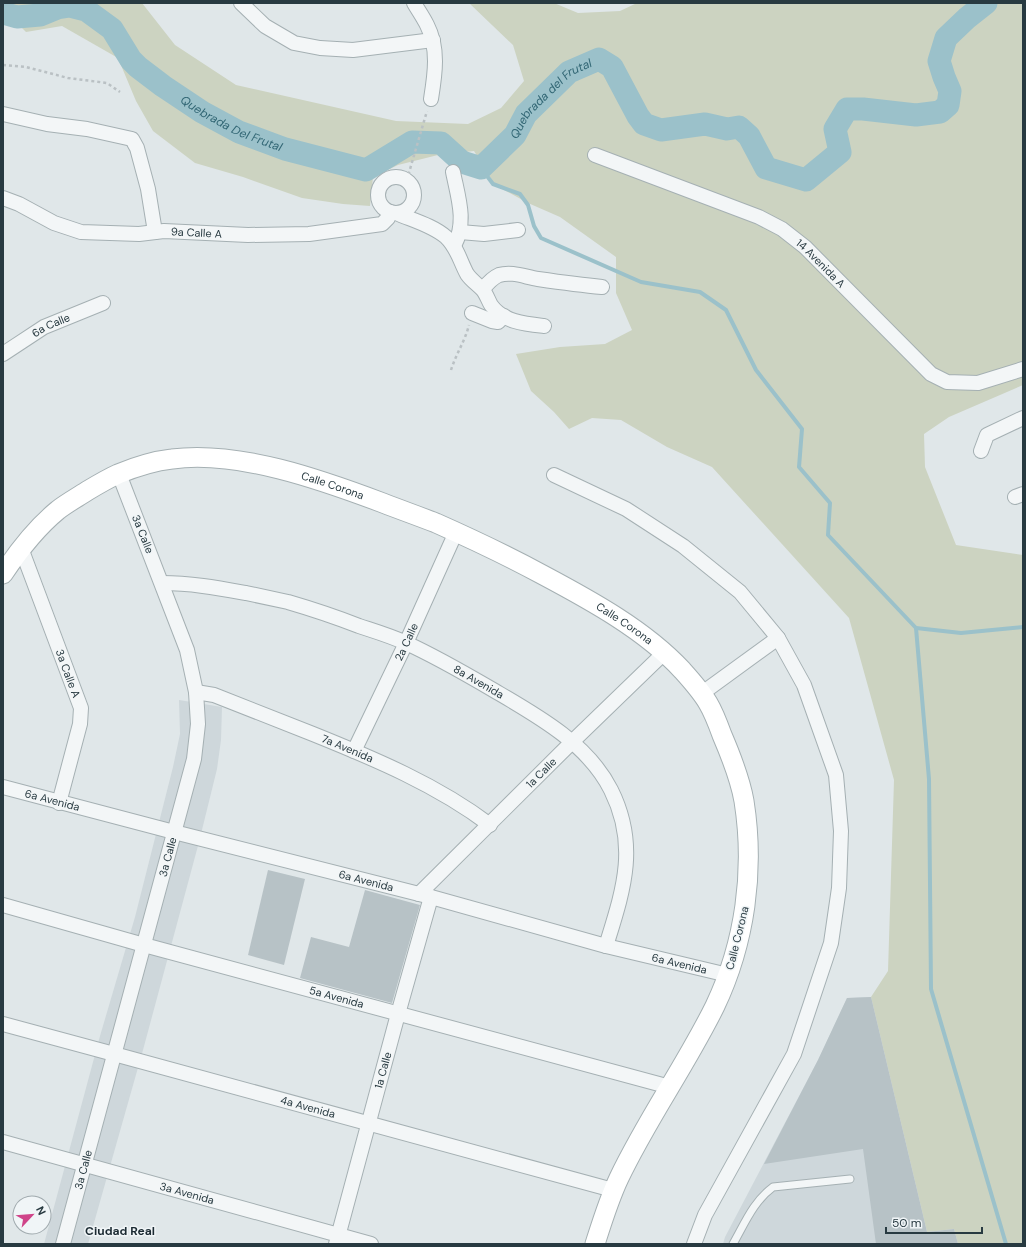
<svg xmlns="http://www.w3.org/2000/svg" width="1026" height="1247" font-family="'DM Sans',sans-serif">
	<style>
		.built { fill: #ced7db }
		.green { fill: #ccd3c1 }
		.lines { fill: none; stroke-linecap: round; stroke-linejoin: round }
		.stream { stroke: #9bc1ca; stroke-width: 4 }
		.river { stroke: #9bc1ca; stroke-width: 23 }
		.building { fill: #b7c2c6 }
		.lane-casing { stroke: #a5b0b3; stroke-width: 9 }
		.street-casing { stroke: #a5b0b3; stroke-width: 16 }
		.secondary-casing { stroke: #a5b0b3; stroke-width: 21 }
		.path { stroke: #bac1c4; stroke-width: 2.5; stroke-dasharray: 3 3; stroke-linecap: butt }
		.lane { stroke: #f3f6f7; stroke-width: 7 }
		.street { stroke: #f3f6f7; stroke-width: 14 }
		.secondary { stroke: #fff; stroke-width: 19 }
		.labels { text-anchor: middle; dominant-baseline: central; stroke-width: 3; stroke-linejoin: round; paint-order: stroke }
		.street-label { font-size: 11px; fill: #283a41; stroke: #f0f5f7 }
		.water-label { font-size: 12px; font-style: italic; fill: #326775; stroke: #f0f5f7 }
		.neighbourhood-label { font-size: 12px; font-weight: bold; fill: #1b2a32; stroke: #f0f5f7 }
	</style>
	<rect width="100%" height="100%" fill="#e0e7e9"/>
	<g class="built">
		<polygon points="179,700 222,707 221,740 217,769 199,842 143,1050 88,1244 44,1244 100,1036 135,917 173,767 180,734"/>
		<polygon points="871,997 927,1232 954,1229 958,1244 723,1244 725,1237 818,1060 847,998"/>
	</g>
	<polygon class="green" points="3,3 142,3 175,45 236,85 396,121 468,124 501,108 524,81 513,45 469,3 554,3 578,13 620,11 637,3 1023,3 1023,385 949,417 924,434 925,467 956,545 1023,555 1023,1244 958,1244 954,1229 927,1232 871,997 888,971 894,780 849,618 712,467 667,447 621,420 592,418 569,429 554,412 531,391 516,354 560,347 605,344 632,330 616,293 616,257 560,217 528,203 495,185 474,151 438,155 398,165 373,177 370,206 343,204 302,198 243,177 195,163 153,131 136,101 118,58 62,26 26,32 3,9"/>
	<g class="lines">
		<g class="stream">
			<polyline points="481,168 493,184 520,194 528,205 534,226 541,238 641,282 700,292 726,310 756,370 802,429 799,467 830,503 828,535 916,628 929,779 931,989 1006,1244"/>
			<polyline points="916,628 961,633 1023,627"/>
		</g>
		<path class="river" id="s1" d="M3 13 17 17 40 15 57 8 70 6 86 10 112 29 131 60 138 67 163 86 202 112 239 132 285 149 366 170 412 142 441 143 462 162 481 168 515 135 526 114 569 72 599 59 612 67 638 116 644 124 661 130 705 124 727 129 739 127 749 136 766 168 806 180 840 152 835 129 847 109H863L916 115 940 112 948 105 950 91 944 77 939 61 946 38 967 18 986 3"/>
	</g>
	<g class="building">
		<polygon points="268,870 305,879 284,965 248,955"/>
		<polygon points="365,890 420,905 392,1003 300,978 311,937 349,947"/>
		<polygon points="871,997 927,1232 954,1229 958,1244 876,1244 863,1149 764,1164 818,1060 847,998"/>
	</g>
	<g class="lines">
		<g class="lane-casing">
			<path id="lane" d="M733 1244C745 1223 753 1202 773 1187L850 1179"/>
		</g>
		<g class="street-casing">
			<g id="street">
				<polyline points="241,3 265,26 294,43 320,48 353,50 433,40"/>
				<path d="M414 3C418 10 423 17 427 25 439 48 435 74 431 99"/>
				<polyline points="3,114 47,124 87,129 132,139 137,148 148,189 155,232"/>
				<path id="s2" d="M595 155 759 217 782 229 805 247 931 374 947 382 978 383 1023 369"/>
				<path d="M453 172C458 197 467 222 454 246"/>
				<circle cx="396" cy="195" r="18"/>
				<path id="s3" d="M3 198 19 204 54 223 81 232 139 234 164 231 248 235 309 234 382 224 388 218 390 212"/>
				<path d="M396 213C412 220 432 225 446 237 457 247 460 261 467 274 471 280 477 284 482 289 486 293 488 300 491 305 503 322 525 324 544 326"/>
				<polyline points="460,232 484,234 518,230"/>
				<path d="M483 289C487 284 492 278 499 275 512 271 525 277 538 279 559 282 581 285 602 287"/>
				<polyline points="472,313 492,321 498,322 504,316"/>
				<path id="s4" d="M3 354 44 327 103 303"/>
				<polyline points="981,451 987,435 1023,418"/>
				<polyline points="554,475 626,509 683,546 740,592 778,638 804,685 836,775 841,831 839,888 831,943 794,1054 705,1215 694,1244"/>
				<polyline points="1015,497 1023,494"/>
				<path id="s5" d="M21 548 81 708 80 724 59 803"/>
				<path id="s6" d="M162 583C191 583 218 588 246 593 260 596 274 599 288 602 312 609 336 617 359 626 374 631 391 636 406 643 437 657 466 674 495 691 538 716 588 744 611 790 639 846 623 891 606 946"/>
				<path id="s7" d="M196 692 214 695C247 708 280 721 313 734 375 759 437 785 490 825"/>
				<polyline points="701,694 778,638"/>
				<path id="s8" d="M354 751 406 643 456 532"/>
				<path id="s9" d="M3 787 174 832 431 897 606 946 728 975"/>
				<path id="s10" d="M419 894 573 741 664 653"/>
				<path id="s11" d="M3 905 144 945 670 1087"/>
				<path id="s12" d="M3 1024 114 1054 613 1190"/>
				<path id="s13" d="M3 1142 371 1244"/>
				<path id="s14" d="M63 1244 194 759 198 724 196 692 187 650 119 474"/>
				<path id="s15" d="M336 1244 398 1014 431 897"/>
			</g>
		</g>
		<g class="secondary-casing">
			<g id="secondary">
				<path id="s16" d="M3 574C19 550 36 528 58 510 67 503 78 497 87 491 97 485 107 479 118 474 135 467 154 461 172 459 238 450 322 480 383 503 401 510 418 516 436 523 472 539 508 556 543 575 590 600 645 630 682 670 691 680 701 691 708 703 714 713 718 724 722 735 731 756 740 778 744 801 755 871 745 943 715 1006 686 1065 647 1119 619 1178 609 1199 602 1222 595 1244"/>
			</g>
		</g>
		<g class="path">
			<polyline points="3,65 26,67 68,78 107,83 120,92"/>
			<polyline points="406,180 408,176 427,111"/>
			<path d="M451 370C456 354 465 341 469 325"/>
		</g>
		<use href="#lane" class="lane"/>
		<use href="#street" class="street"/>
		<use href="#secondary" class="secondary"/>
	</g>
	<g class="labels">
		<g class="street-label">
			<text stroke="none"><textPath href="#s3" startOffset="201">9a Calle A</textPath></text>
			<text stroke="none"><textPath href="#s2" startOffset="253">14 Avenida A</textPath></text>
			<text stroke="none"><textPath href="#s4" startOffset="56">6a Calle</textPath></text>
			<text stroke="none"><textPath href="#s16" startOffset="375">Calle Corona</textPath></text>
			<text transform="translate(143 534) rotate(68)">3a Calle</text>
			<text stroke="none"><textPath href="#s16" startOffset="699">Calle Corona</textPath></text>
			<text stroke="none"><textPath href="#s8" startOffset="121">2a Calle</textPath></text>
			<text stroke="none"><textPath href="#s5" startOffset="134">3a Calle A</textPath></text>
			<text stroke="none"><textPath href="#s6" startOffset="335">8a Avenida</textPath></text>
			<text stroke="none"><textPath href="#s7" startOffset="162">7a Avenida</textPath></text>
			<text stroke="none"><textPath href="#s10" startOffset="172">1a Calle</textPath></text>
			<text stroke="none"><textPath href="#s9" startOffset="51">6a Avenida</textPath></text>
			<text stroke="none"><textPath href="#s14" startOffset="401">3a Calle</textPath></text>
			<text stroke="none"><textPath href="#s9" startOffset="375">6a Avenida</textPath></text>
			<text transform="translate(737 938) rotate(-76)">Calle Corona</text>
			<text stroke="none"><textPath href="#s9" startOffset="699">6a Avenida</textPath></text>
			<text stroke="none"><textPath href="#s11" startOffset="346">5a Avenida</textPath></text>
			<text stroke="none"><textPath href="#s15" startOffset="180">1a Calle</textPath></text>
			<text stroke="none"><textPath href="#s12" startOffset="316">4a Avenida</textPath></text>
			<text stroke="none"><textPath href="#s14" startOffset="77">3a Calle</textPath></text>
			<text stroke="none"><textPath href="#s13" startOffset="191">3a Avenida</textPath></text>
		</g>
		<g class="water-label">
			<text stroke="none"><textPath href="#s1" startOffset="648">Quebrada del Frutal</textPath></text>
			<text stroke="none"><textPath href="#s1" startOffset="274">Quebrada Del Frutal</textPath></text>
		</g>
		<g class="neighbourhood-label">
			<text x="120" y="1231">Ciudad Real</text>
		</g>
	</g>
	<rect width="1026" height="1247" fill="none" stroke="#283a41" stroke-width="8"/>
	<g transform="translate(32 1215) rotate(64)"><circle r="19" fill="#f0f5f7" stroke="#a0aaae"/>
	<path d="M0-3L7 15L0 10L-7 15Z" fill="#cf4489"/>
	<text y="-6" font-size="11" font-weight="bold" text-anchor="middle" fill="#283a41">N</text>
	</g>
	<path d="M886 1227v6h96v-6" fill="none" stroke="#283a41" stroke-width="2"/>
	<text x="892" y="1227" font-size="12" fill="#283a41" stroke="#f0f5f7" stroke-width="3" paint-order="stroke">50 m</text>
</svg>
